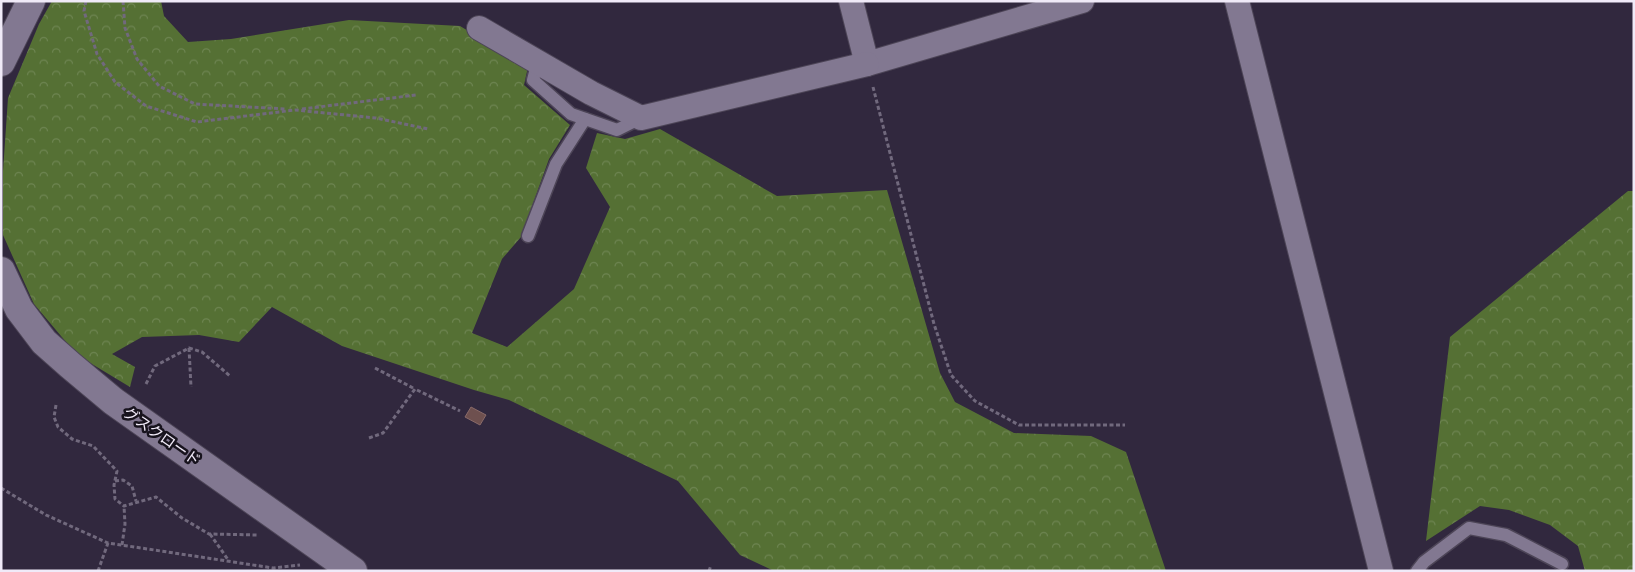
<svg xmlns="http://www.w3.org/2000/svg" width="1635" height="572" font-family="Arial,'Noto Sans JP',sans-serif">
	<style>
		.forest { fill: url(#forest-crowns) }
		.building { fill: #6e504f; stroke: #896a69 }
		.lines { fill: none; stroke-linecap: round; stroke-linejoin: round }
		.service-casing { stroke: #4d4557; stroke-width: 15 }
		.minor-casing { stroke: #4d4557; stroke-width: 26 }
		.tertiary-casing { stroke: #4d4557; stroke-width: 30 }
		.path { stroke: #71697d; stroke-width: 3; stroke-dasharray: 4 2.5; stroke-linecap: butt }
		.service { stroke: #827891; stroke-width: 12 }
		.minor { stroke: #827891; stroke-width: 24 }
		.tertiary { stroke: #827891; stroke-width: 28 }
		.labels { text-anchor: middle; dominant-baseline: central; stroke-width: 5; stroke-linejoin: round; paint-order: stroke }
		.street-label { font-size: 15px; fill: #f0eaf8; stroke: #17131d }
	</style>
	<defs>
		<pattern id="forest-crowns" width="20" height="18" patternUnits="userSpaceOnUse" patternTransform="scale(1.25)"><rect width="20" height="18" fill="#557034"/><path d="M2 6a3 3 0 1 1 6 0M12 15a3 3 0 1 1 6 0" fill="none" stroke="#6e8552"/></pattern>
	</defs>
	<rect width="100%" height="100%" fill="#31283e"/>
	<g class="forest">
		<polygon points="52,1 161,1 164,16 188,42 231,39 349,20 460,26 528,67 524,85 570,125 549,159 521,237 502,259 472,333 507,347 574,289 610,207 586,168 597,133 625,139 660,129 777,196 887,190 940,373 955,402 1014,433 1091,436 1126,452 1166,571 774,571 740,555 678,481 509,400 474,390 342,346 272,307 239,342 199,335 142,337 112,354 135,367 130,387 77,355 34,304 3,235 3,171 8,98 39,24"/>
		<polygon points="1628,191 1634,191 1634,571 1585,571 1578,546 1550,525 1509,510 1480,506 1426,541 1450,337"/>
	</g>
	<polygon class="building" points="471,407 486,415 480,425 465,417"/>
	<g class="lines">
		<g class="service-casing">
			<g id="service">
				<polyline points="538,61 533,80 571,114 617,130 641,118"/>
				<polyline points="528,236 556,164 585,119"/>
				<polyline points="1417,571 1424,562 1469,528 1506,535 1562,564"/>
			</g>
		</g>
		<g class="minor-casing">
			<g id="minor">
				<polyline points="851,1 867,64 1082,1"/>
				<polyline points="1237,1 1381,571"/>
				<polyline points="479,28 591,93 641,118 867,64"/>
			</g>
		</g>
		<g class="tertiary-casing">
			<g id="tertiary">
				<polyline points="1,62 31,1"/>
				<polyline points="1,271 19,309 44,342 70,365 113,401 353,571"/>
			</g>
		</g>
		<g class="path">
			<polyline points="86,1 84,11 97,54 115,82 146,106 197,122 295,110 376,118 428,129"/>
			<polyline points="123,1 125,28 137,59 159,86 195,104 286,109"/>
			<polyline points="873,87 934,324 951,375 975,401 1019,425 1125,425"/>
			<polyline points="302,109 416,95"/>
			<polyline points="189,348 191,387"/>
			<polyline points="375,368 415,389"/>
			<polyline points="146,384 155,366 189,348 202,352 230,376"/>
			<polyline points="56,405 54,417 58,427 72,439 93,446 117,471 114,485 115,499 124,506 156,497 182,518 209,534 258,535"/>
			<polyline points="369,438 383,433 415,389 460,411"/>
			<polyline points="115,481 123,480 132,486 136,501"/>
			<polyline points="1,488 46,515 108,543 273,568 300,565"/>
			<polyline points="210,534 229,561"/>
			<polyline points="122,545 125,524 124,506"/>
			<polyline points="98,571 108,543"/>
			<polyline points="709,571 711,565"/>
		</g>
		<use href="#service" class="service"/>
		<use href="#minor" class="minor"/>
		<use href="#tertiary" class="tertiary"/>
	</g>
	<g class="labels">
		<g class="street-label">
			<text transform="translate(162 436) rotate(35)">グスクロード</text>
		</g>
	</g>
	<rect width="1635" height="572" fill="none" stroke="#f0eaf8" stroke-width="5"/>
</svg>
